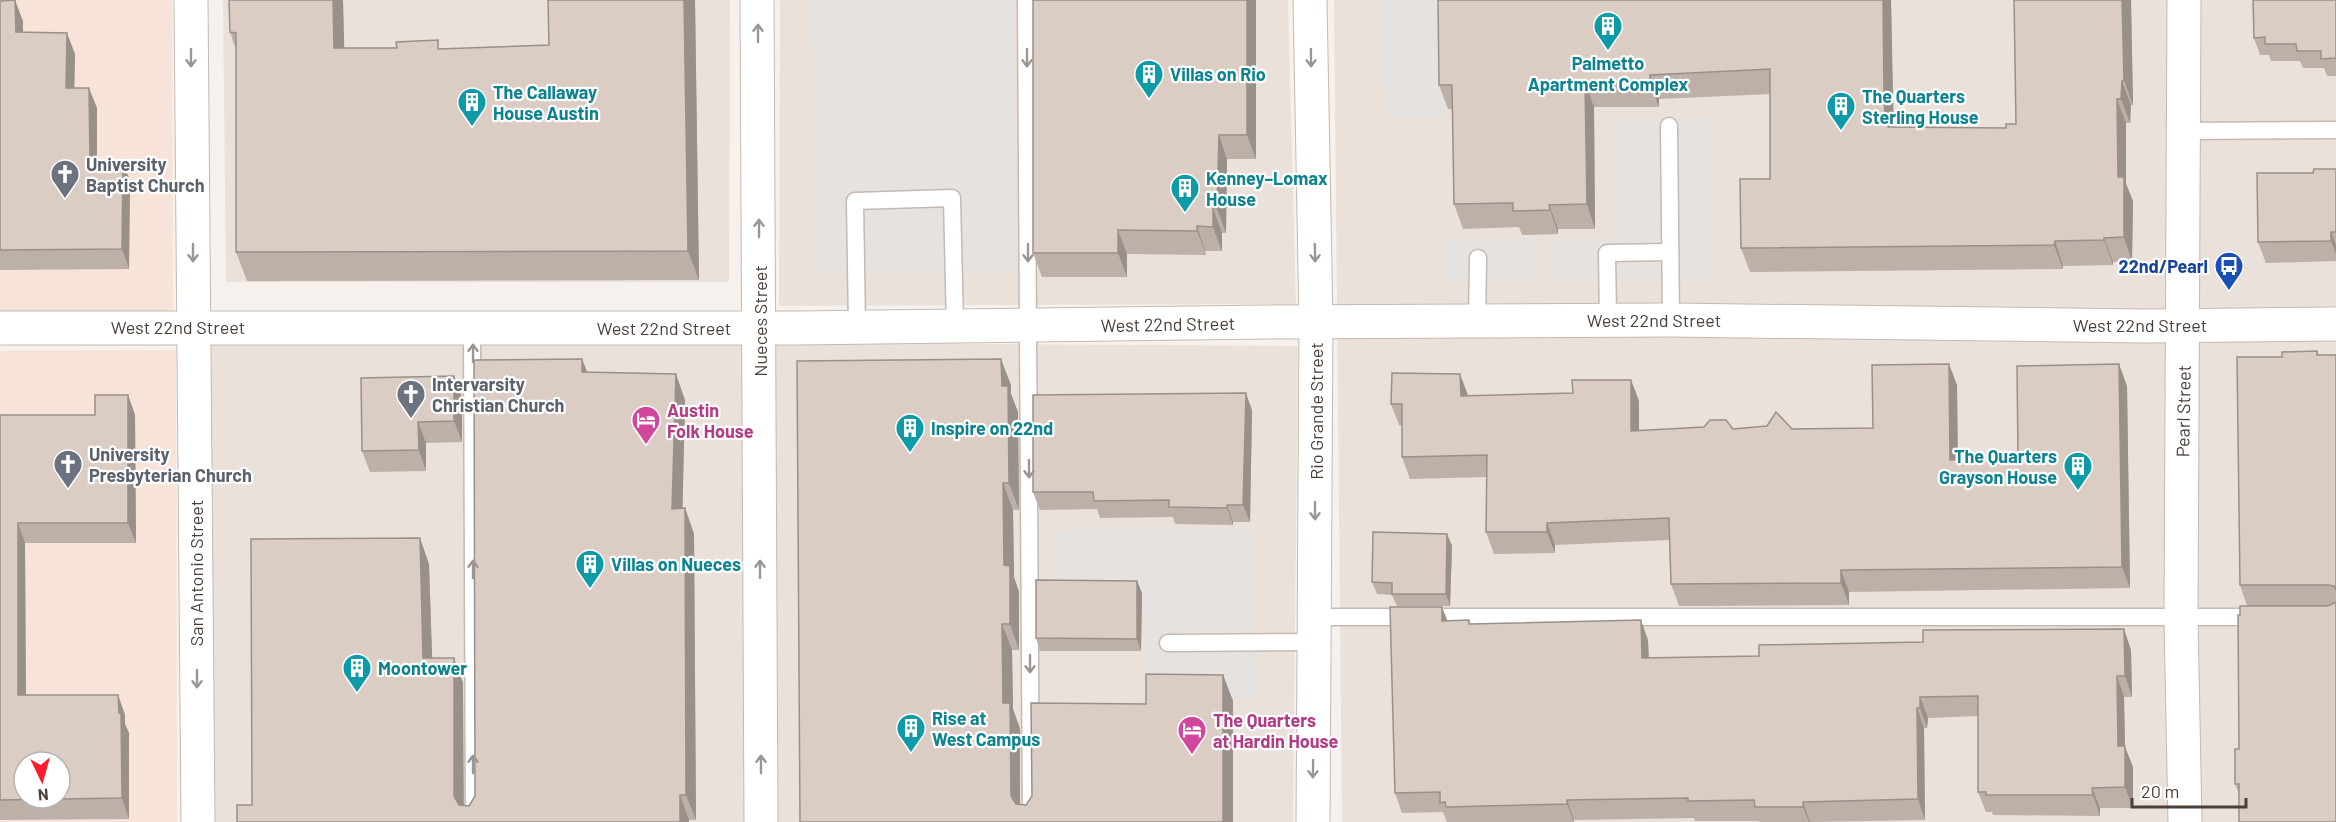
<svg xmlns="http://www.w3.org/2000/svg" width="2336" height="822" font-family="Barlow,sans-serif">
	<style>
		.residential { fill: #eae1da }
		.commercial { fill: #f7e3d8; fill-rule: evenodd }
		.parking { fill: #e5e2e0 }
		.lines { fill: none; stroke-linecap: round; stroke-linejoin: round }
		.service-casing { stroke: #c5b9b1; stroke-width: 19 }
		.minor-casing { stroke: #c5b9b1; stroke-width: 35 }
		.tertiary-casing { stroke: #c5b9b1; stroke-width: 35 }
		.service { stroke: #fff; stroke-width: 16 }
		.minor { stroke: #fff; stroke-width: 33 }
		.tertiary { stroke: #fff; stroke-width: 33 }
		.wall { fill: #bcb0a9 }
		.shaded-wall { fill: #999089 }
		.building { fill: #dbcdc4; stroke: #999089; stroke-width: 1.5; fill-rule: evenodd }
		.oneway { stroke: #9c9692 }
		.labels { text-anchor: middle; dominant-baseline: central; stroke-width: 4.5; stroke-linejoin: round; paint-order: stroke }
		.culture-label { font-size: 18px; font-weight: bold; fill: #0d838f; stroke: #fff; text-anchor: start }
		.worship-label { font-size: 18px; font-weight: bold; fill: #5b616d; stroke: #fff; text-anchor: start }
		.transit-label { font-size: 18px; font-weight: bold; fill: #164399; stroke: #fff; text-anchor: end }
		.street-label { font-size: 18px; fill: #4b4039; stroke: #fff }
		.hotel-label { font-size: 18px; font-weight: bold; fill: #b23c85; stroke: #fff; text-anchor: start }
	</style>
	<rect width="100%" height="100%" fill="#f6f1ec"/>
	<g class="residential">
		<polygon points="223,0 730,0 729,282 226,282"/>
		<polygon points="780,0 1288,0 1296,304 779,306"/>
		<polygon points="1334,0 2336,0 2336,822 1342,822"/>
		<polygon points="203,341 486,341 1298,346 1293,822 212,822"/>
	</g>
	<g class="commercial">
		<polygon points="0,0 172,0 173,316 0,314"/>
		<path d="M176 350 177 822H0V351ZM24 762H60V798H24Z"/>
	</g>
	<g class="parking">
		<polygon points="809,0 1011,0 1018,270 816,275"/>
		<polygon points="1382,0 1443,0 1445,117 1385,117"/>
		<polygon points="1714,117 1716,277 1554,279 1553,240 1621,239 1620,118"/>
		<polygon points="1448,238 1536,238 1536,279 1448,280"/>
		<polygon points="1254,530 1255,699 1145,700 1144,590 1054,590 1054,531"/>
	</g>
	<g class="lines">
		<g class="service-casing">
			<g id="service">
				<polyline points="1026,0 1031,822"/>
				<polyline points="1669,126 1671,320"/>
				<polyline points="2183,131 2336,130"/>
				<polyline points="1608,320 1607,253 1670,252"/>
				<polyline points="1477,321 1478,258"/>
				<polyline points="472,327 474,822"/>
				<polyline points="857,327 855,201 952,198 955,326"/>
				<polyline points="1315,617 2260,617"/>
				<polyline points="1168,643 1315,642"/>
			</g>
		</g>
		<g class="minor-casing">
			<g id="minor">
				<polyline points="191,0 198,822"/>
				<polyline points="2184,0 2181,618 2185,822"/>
				<polyline points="0,328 797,328 1267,322 1671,320 2145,326 2336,324"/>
			</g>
		</g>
		<g class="tertiary-casing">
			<g id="tertiary">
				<polyline points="757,0 761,822"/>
				<polyline points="1310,0 1316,322 1313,822"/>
			</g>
		</g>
		<use href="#service" class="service"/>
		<use href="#minor" class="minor"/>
		<use href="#tertiary" class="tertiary"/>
	</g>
	<g class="wall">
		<polygon points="229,0 343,0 344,48 441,49 549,45 548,0 695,0 699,280 247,281 236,252 236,50 230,32"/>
		<polygon points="1033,0 1256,0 1256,159 1227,159 1226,233 1222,233 1222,251 1205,251 1206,255 1127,254 1127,277 1042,277 1033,253"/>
		<polygon points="1891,0 1893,127 2006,128 2016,124 2131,0 2133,105 2131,105 2130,123 2126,123 2126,184 2133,201 2132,262 2113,262 2113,265 2063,266 2063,269 1750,272 1741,248 1770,179 1770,94 1659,99 1659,107 1594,107 1595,229 1558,229 1558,234 1522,235 1519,227 1463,229 1454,204 1452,109 1448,109 1439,85"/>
		<polygon points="2336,0 2336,76 2327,76 2324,68 2303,68 2300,61 2271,61 2269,55 2260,55 2254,38"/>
		<polygon points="0,1 23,21 23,32 75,54 74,88 97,108 97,161 130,181 129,269 0,270"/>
		<polygon points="2336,169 2336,261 2266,263 2258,242 2313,173"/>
		<polygon points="2317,351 2319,355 2336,355 2336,822 2239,794 2235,784 2239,749 2240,615 2247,606 2240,585 2282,357"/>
		<polygon points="582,359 587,372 685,400 682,509 685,508 694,534 696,820 689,820 689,822 237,822 252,805 429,564 432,658 454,658 463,683 463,805 469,806 475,796"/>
		<polygon points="454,376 462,397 462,442 426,443 426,471 370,472 362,451"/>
		<polygon points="1631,380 1639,401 1639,430 1873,428 1957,385 1958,459 2018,456 2127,386 2130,588 1849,592 1849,605 1679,606 1671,584 1669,540 1555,545 1555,553 1494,554 1486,532 1487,477 1410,479 1402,457 1402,426 1399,425 1391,404 1468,396 1573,393"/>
		<polygon points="1011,385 1011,394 1018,412 1019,510 1013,510 1014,577 1019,592 1019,650 1012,650 1013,709 1020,729 1020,805 1026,805 1146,704 1223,675 1233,701 1233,822 800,822"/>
		<polygon points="128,395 135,415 136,543 25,543 26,695 118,695 125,715 125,724 129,733 129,819 0,820 0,415 95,415"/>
		<polygon points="1252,410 1250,522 1233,522 1233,525 1175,524 1173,517 1100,518 1097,509 1040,510 1033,492"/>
		<polygon points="1447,534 1452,546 1450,606 1397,606 1392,595 1377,594 1372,582"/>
		<polygon points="1137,581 1142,593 1141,651 1040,651 1036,638"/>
		<polygon points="1469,620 1471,624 1648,640 1649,658 2131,650 2132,697 2124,697 2125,747 2133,767 2133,808 2100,808 2100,816 1993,815 1992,812 1986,812 1978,792 1978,716 1928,718 1927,728 1924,728 1925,820 1812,822 1760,822 1759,821 1695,821 1694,818 1574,820 1574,822 1447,822 1443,812 1402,813 1395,793 1447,621"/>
	</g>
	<g class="shaded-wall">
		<polygon points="15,0 23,21 23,52 16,32"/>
		<polygon points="333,0 343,0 345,77 334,48"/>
		<polygon points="684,0 695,0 699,280 688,251"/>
		<polygon points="1247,0 1256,0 1256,159 1247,135"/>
		<polygon points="1883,0 1891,0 1894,138 1885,121"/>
		<polygon points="2122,0 2131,0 2133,105 2124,80"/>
		<polygon points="67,33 75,54 74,108 66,88"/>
		<polygon points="1650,75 1659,99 1659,107 1650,83"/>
		<polygon points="2122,81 2131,105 2130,123 2121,99"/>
		<polygon points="1585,83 1594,107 1595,229 1587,204"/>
		<polygon points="89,88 97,108 97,181 90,161"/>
		<polygon points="2117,99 2126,123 2126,184 2133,201 2132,262 2124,237 2118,177"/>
		<polygon points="1219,135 1227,159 1226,233 1217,209"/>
		<polygon points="123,161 130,181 129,269 122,249"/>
		<polygon points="1549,205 1558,229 1558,234 1550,210"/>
		<polygon points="1213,208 1222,233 1222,251 1213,227"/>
		<polygon points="1197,226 1205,251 1206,255 1197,231"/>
		<polygon points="1118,230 1127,254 1127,277 1118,253"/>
		<polygon points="2331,232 2336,245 2336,254 2331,241"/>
		<polygon points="2104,238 2113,262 2113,265 2104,240"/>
		<polygon points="2055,241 2063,266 2063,269 2054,245"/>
		<polygon points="582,359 592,385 582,372"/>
		<polygon points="1001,359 1011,385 1011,394 1018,412 1019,510 1009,483 1002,386"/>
		<polygon points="1949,364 1957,385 1958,482 1950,460"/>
		<polygon points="2119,364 2127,386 2130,588 2122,567"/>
		<polygon points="676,374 685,400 682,534 672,509"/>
		<polygon points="1460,374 1468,395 1461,396"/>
		<polygon points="454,376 462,397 462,442 454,421"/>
		<polygon points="1631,380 1639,401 1639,452 1631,431"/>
		<polygon points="1246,393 1252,410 1250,522 1243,505"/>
		<polygon points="128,395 135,415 136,543 128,523"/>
		<polygon points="418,422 426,443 426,471 419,450"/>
		<polygon points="1003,483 1013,510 1014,577 1019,592 1019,650 1010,624 1004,565"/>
		<polygon points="1227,505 1233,522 1233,525 1227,508"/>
		<polygon points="685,508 694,534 696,820 686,795"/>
		<polygon points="18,523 25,543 26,715 18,695"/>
		<polygon points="1547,523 1555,545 1555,553 1547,532"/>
		<polygon points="1447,534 1452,546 1450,606 1446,594"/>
		<polygon points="420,538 429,564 433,684 423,658"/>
		<polygon points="1841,570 1849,592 1849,605 1841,583"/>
		<polygon points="1137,581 1142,593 1141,651 1137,639"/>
		<polygon points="1442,607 1450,627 1442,621"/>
		<polygon points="1641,620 1648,640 1649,678 1642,658"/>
		<polygon points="1002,624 1012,650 1013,709 1020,729 1020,822 1011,796 1003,703"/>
		<polygon points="2124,629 2131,650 2132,697 2125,676"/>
		<polygon points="454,658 463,683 464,822 454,796"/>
		<polygon points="1223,675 1233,701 1233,822 1223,822"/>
		<polygon points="2117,676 2124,697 2125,747 2133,767 2133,808 2125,787 2118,746"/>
		<polygon points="118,695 125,715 125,724 129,733 129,819 122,798"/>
		<polygon points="1920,697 1928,718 1927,728 1920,708"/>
		<polygon points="1917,708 1924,728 1925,820 1918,799"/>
		<polygon points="2092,788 2100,808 2100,816 2093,795"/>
		<polygon points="680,795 689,820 689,822 680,822"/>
		<polygon points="1567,800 1574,820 1574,822 1567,804"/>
		<polygon points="1803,802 1810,822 1809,822 1803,807"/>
	</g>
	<g class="building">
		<polygon points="15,0 16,32 67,33 66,88 89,88 90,161 123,161 122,249 0,250 0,1"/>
		<polygon points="229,0 333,0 334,48 397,48 396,42 438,40 438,49 549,45 548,0 684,0 688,251 236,252 236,33 230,32"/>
		<polygon points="1033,0 1247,0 1247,135 1219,135 1217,209 1213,208 1213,227 1197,226 1197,231 1118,230 1118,253 1033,253"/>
		<polygon points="1438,0 1883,0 1884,93 1885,121 1887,121 1888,127 2006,128 2006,124 2016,124 2014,0 2122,0 2124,80 2122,81 2121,99 2117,99 2118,177 2124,177 2124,237 2104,238 2104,240 2055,241 2054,245 1741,248 1740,179 1770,179 1770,69 1650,75 1650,83 1585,83 1587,204 1549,205 1550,210 1513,211 1513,203 1454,204 1452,85 1439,85"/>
		<polygon points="2253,0 2336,0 2336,58 2321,59 2321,51 2297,51 2296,44 2265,44 2265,37 2254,38"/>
		<polygon points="2314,169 2336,169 2336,232 2331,232 2331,241 2258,242 2257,173 2313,173"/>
		<polygon points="2317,351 2317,355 2336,355 2336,590 2334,586 2328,585 2240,585 2237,357 2282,357 2282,352"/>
		<polygon points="582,359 582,372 676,374 672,509 685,508 686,795 680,795 680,822 237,822 237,805 252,805 251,539 420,538 423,658 454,658 454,796 459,805 469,806 475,796 474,360"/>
		<polygon points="1001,359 1002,386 1008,386 1009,483 1003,483 1004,565 1010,566 1010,624 1002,624 1003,703 1010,703 1011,796 1016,804 1026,805 1032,796 1031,703 1146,704 1146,674 1223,675 1223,822 800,822 797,361"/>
		<polygon points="1949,364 1950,460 2018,456 2017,366 2119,364 2122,567 1841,570 1841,583 1671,584 1669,518 1547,523 1547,532 1486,532 1487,455 1402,457 1402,404 1391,404 1392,373 1460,374 1461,396 1573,393 1572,380 1631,380 1631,431 1704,427 1710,420 1726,420 1733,429 1767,426 1776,412 1792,429 1873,428 1872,365"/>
		<polygon points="454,376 454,421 418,422 419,450 362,451 361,378"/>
		<polygon points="1246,393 1243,505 1227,505 1227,508 1169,507 1169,500 1094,501 1093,492 1033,492 1033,395"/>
		<path d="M95 395H128V523H18V695H118L119 713H121L122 798 0 800V415H95ZM24 762H60V798H24Z"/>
		<polygon points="1373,532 1447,534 1446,594 1392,594 1392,583 1372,582"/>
		<polygon points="1036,580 1137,581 1137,639 1036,638"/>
		<polygon points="2336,602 2336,822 2239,822 2239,784 2235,784 2235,749 2239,749 2238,615 2240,615 2240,606 2328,606"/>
		<polygon points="1390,607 1442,607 1442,621 1469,620 1469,624 1641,620 1642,658 1759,656 1759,645 1923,642 1923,630 2124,629 2125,676 2117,676 2118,746 2125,746 2125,787 2092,788 2093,795 1986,795 1986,792 1978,792 1978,696 1920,697 1920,708 1917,708 1918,799 1803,802 1803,807 1755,807 1754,800 1688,801 1688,798 1567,800 1567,804 1446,807 1445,802 1440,803 1440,792 1395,793"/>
	</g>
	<defs><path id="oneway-shaft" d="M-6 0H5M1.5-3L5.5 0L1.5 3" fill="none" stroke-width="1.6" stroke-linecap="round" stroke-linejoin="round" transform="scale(1.5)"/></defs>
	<g class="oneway">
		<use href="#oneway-shaft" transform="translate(758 33) rotate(-90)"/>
		<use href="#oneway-shaft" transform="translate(191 58) rotate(90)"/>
		<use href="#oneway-shaft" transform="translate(1027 58) rotate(90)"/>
		<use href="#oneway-shaft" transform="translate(1311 58) rotate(89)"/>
		<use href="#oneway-shaft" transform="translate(759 228) rotate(-90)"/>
		<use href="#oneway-shaft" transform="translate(193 253) rotate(90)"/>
		<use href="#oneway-shaft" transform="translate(1028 253) rotate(90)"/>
		<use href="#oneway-shaft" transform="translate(1315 253) rotate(89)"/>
		<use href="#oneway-shaft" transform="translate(473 353) rotate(-90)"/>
		<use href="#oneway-shaft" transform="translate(1029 469) rotate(90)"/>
		<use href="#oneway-shaft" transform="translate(1315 511) rotate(90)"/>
		<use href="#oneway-shaft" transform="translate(473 569) rotate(-90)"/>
		<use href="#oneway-shaft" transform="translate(760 569) rotate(-90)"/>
		<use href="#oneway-shaft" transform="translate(1030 664) rotate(90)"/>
		<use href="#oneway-shaft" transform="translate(197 679) rotate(90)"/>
		<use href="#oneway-shaft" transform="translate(473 764) rotate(-90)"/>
		<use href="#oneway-shaft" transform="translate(761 764) rotate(-90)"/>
		<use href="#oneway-shaft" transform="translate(1313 769) rotate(91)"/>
	</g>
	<defs>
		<g id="building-pin" transform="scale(1.5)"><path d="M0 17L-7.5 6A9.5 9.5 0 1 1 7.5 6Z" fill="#0f9aa8" stroke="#fff"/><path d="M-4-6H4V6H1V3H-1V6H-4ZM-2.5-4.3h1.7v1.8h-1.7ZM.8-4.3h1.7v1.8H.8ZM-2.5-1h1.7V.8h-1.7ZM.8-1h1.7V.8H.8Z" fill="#fff"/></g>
		<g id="church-pin" transform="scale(1.5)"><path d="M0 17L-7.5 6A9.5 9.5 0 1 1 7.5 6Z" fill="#6b7280" stroke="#fff"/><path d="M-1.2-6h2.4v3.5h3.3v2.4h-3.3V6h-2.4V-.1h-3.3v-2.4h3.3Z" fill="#fff"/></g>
		<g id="bus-pin" transform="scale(1.5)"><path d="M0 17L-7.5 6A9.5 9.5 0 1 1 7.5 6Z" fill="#1a4fb4" stroke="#fff"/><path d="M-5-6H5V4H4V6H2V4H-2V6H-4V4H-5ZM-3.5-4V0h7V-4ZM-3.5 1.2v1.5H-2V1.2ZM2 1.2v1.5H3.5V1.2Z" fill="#fff"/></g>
		<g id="hotel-pin" transform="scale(1.5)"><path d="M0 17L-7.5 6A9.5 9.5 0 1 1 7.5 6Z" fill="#d1479c" stroke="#fff"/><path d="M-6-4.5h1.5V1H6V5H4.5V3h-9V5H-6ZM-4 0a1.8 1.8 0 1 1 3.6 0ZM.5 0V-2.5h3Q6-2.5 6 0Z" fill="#fff"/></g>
	</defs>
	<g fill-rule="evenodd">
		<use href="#building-pin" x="1608" y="26"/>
		<use href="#building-pin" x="1149" y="74"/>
		<use href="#building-pin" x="472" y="102"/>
		<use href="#building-pin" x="1841" y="106"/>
		<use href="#church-pin" x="65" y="174"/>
		<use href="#building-pin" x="1185" y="188"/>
		<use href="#bus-pin" x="2229" y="266"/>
		<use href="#church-pin" x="411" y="394"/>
		<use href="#hotel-pin" x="646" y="420"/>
		<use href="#building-pin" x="910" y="428"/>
		<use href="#church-pin" x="68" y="464"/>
		<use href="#building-pin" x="2078" y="466"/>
		<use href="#building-pin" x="590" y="564"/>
		<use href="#building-pin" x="357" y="668"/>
		<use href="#building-pin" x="911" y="728"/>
		<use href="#hotel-pin" x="1192" y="730"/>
	</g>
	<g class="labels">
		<g class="culture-label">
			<text x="1608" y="63" text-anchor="middle">Palmetto<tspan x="1608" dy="21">Apartment Complex</tspan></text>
			<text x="1170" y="74">Villas on Rio</text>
			<text x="493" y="92">The Callaway<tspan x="493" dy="21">House Austin</tspan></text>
			<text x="1862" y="96">The Quarters<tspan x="1862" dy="21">Sterling House</tspan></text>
			<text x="1206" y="178">Kenney–Lomax<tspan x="1206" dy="21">House</tspan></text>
			<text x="931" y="428">Inspire on 22nd</text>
			<text x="2057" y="456" text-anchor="end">The Quarters<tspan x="2057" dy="21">Grayson House</tspan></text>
			<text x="611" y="564">Villas on Nueces</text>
			<text x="378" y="668">Moontower</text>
			<text x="932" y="718">Rise at<tspan x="932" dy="21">West Campus</tspan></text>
		</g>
		<g class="worship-label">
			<text x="86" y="164">University<tspan x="86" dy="21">Baptist Church</tspan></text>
			<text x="432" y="384">Intervarsity<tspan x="432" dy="21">Christian Church</tspan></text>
			<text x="89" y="454">University<tspan x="89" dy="21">Presbyterian Church</tspan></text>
		</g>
		<g class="transit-label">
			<text x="2208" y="266">22nd/Pearl</text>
		</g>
		<g class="street-label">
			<text x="1654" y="320">West 22nd Street</text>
			<text transform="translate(760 321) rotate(-90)">Nueces Street</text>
			<text transform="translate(1168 324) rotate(-1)">West 22nd Street</text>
			<text x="2140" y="325">West 22nd Street</text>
			<text x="178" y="327">West 22nd Street</text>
			<text x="664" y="328">West 22nd Street</text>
			<text transform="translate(1316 411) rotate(-90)">Rio Grande Street</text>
			<text transform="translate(2183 411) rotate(-89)">Pearl Street</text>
			<text transform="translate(196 573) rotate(-90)">San Antonio Street</text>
		</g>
		<g class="hotel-label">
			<text x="667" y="410">Austin<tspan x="667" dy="21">Folk House</tspan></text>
			<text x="1213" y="720">The Quarters<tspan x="1213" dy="21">at Hardin House</tspan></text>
		</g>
	</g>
	<g transform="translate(42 780) rotate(175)"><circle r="28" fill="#ffffff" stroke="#b7b3b0" stroke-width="1.5"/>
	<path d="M0-4.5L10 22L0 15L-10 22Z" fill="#fc1d2c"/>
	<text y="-9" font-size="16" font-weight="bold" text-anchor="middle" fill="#4b4039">N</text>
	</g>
	<path d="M2132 798v9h114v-9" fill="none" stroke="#4b4039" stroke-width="3"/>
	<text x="2141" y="798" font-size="18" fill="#4b4039" stroke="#ffffff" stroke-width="4.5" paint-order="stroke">20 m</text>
</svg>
